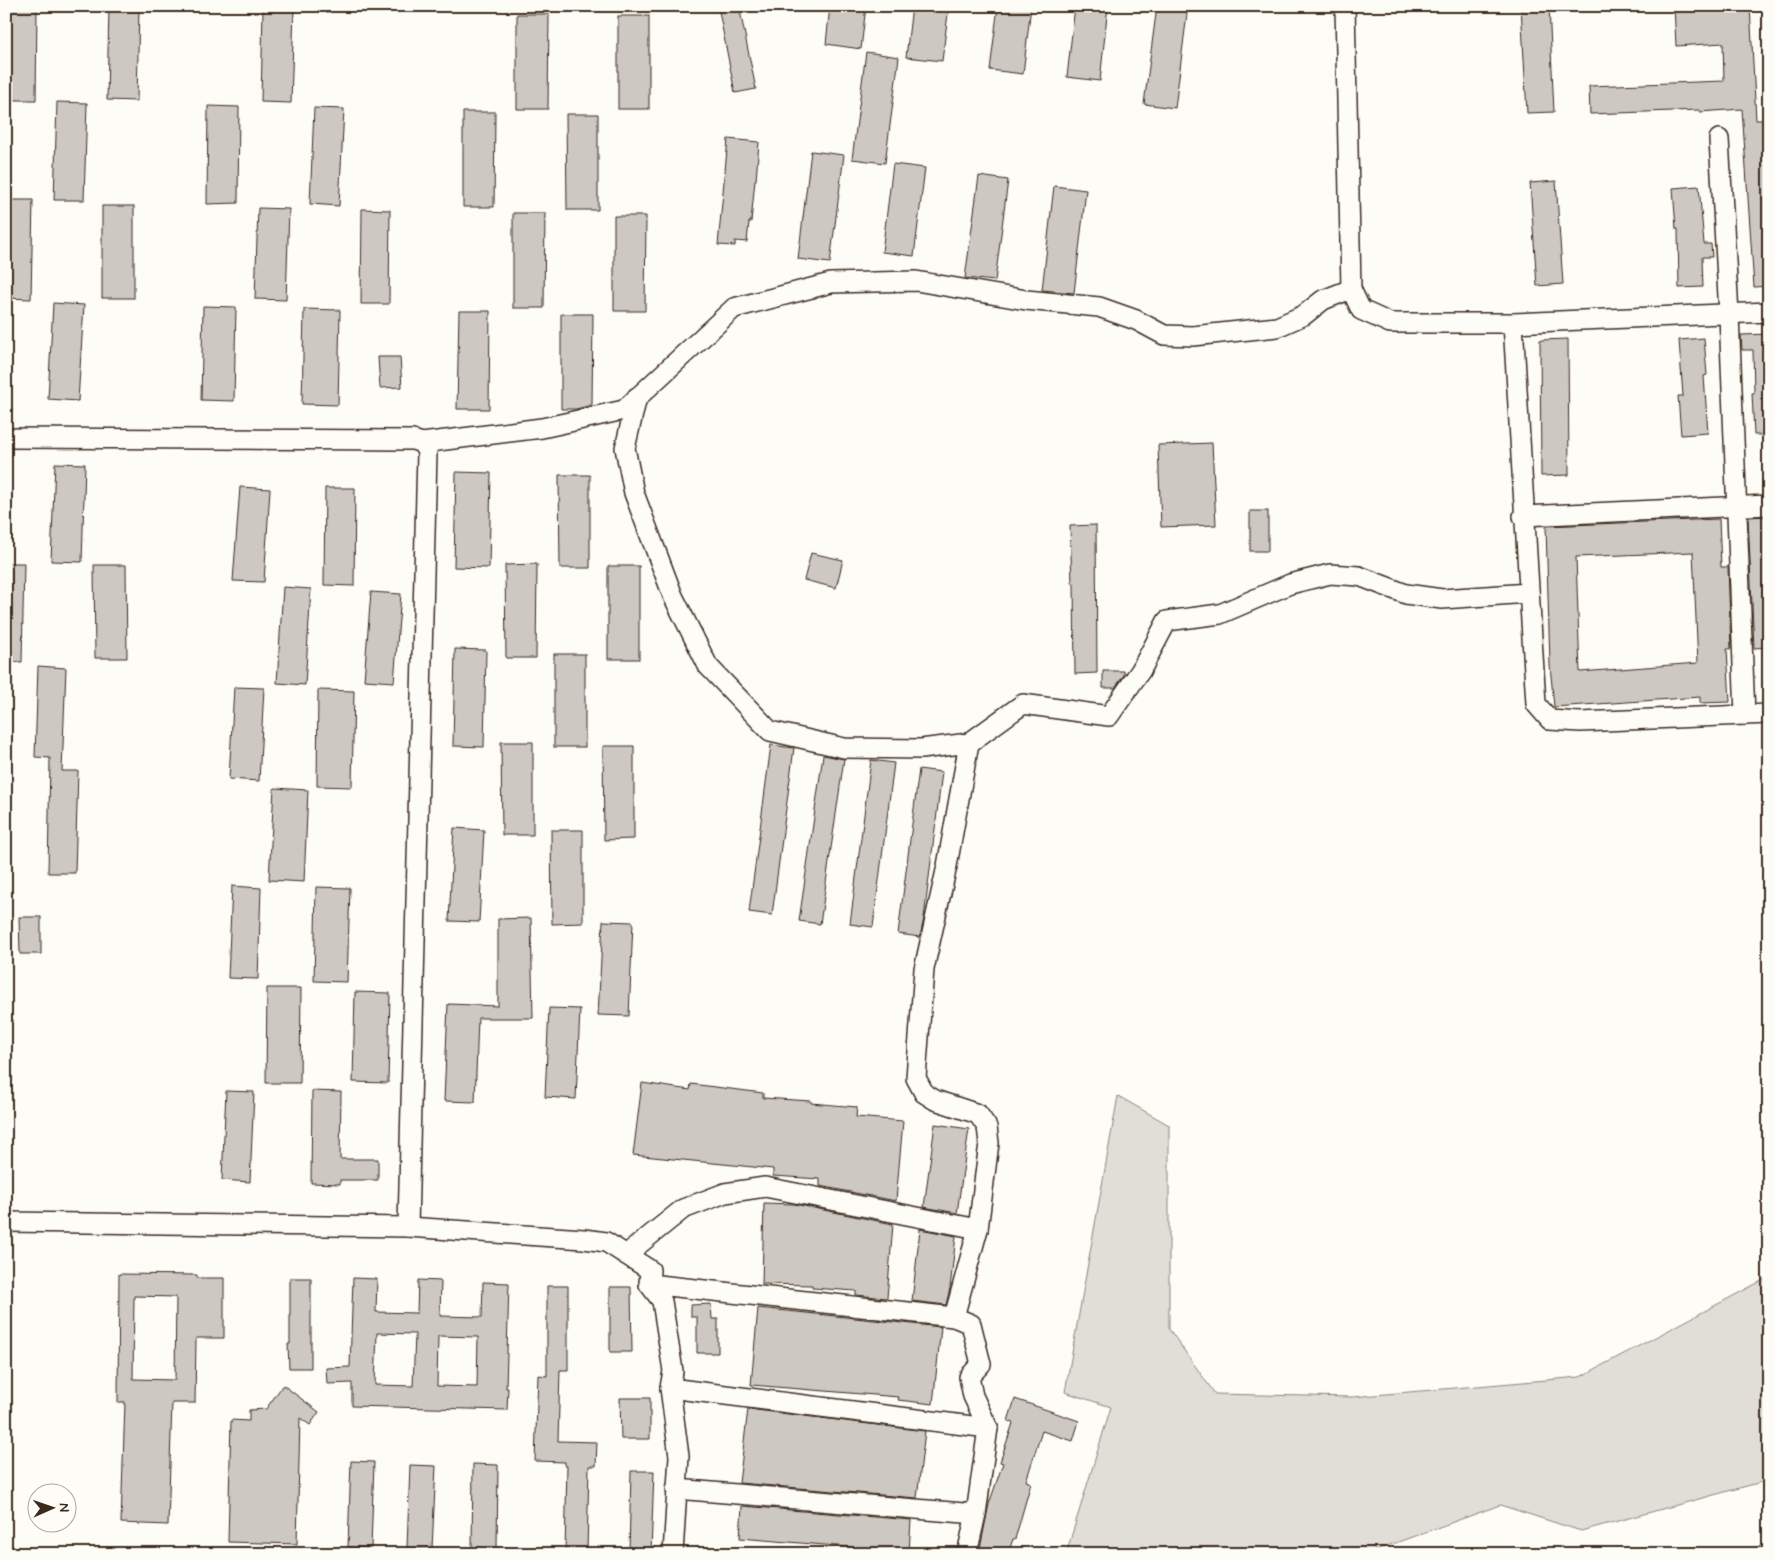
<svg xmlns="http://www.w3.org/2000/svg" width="1775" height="1560" font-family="Mynerve,sans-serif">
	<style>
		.green { fill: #e1ded7; stroke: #8e847a }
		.building { fill: #cdc8c2; stroke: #3b2a1e; fill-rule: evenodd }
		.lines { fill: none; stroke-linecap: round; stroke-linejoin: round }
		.minor-casing { stroke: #3b2a1e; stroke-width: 22 }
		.minor { stroke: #fdfcf7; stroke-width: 19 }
	</style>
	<rect width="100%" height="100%" fill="#fdfcf7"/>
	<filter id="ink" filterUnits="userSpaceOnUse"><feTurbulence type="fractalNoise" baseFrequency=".02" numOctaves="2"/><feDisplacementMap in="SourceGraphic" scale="10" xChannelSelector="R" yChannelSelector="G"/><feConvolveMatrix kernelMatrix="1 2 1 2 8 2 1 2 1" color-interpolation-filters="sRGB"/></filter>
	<g filter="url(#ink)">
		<polygon class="green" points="1118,1096 1169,1125 1169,1329 1215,1394 1352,1397 1580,1377 1769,1277 1769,1480 1581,1531 1500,1505 1365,1554 1066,1554 1111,1407 1065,1392"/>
		<g class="building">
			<polygon points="7,6 37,6 36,100 6,100"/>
			<polygon points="109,6 139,6 137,101 107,100"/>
			<polygon points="718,6 739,6 756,89 735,93"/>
			<polygon points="830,6 866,6 861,49 826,44"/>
			<polygon points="912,6 949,6 942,61 906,57"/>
			<polygon points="998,6 1031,6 1023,74 990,70"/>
			<polygon points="1075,6 1108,6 1100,81 1067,77"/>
			<polygon points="1157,6 1188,6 1175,108 1144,104"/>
			<polygon points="1521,6 1549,6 1554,112 1527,113"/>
			<polygon points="1674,6 1750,6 1756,120 1768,120 1769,286 1754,287 1742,109 1700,112 1700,110 1590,114 1589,86 1724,81 1723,43 1676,46"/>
			<polygon points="263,8 294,9 291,103 261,102"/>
			<polygon points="517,14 549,14 548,109 517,109"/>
			<rect x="618" y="16" width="31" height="93"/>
			<polygon points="866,52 899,57 885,163 852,159"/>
			<polygon points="57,102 87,103 84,200 54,200"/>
			<polygon points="208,106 239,107 238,203 207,204"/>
			<polygon points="314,108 344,109 339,206 310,204"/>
			<polygon points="463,112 495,112 494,207 463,207"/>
			<polygon points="566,114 598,114 598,210 567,210"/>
			<polygon points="728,139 759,142 756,180 755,180 751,222 749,222 747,242 735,241 735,246 718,245"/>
			<polygon points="811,151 844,155 830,263 798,259"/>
			<polygon points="893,164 925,168 914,256 882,252"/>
			<polygon points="979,176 1008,180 995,281 965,278"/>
			<polygon points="1556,181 1563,284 1537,286 1530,183"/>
			<polygon points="1054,186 1086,190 1074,293 1042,290"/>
			<polygon points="1699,186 1704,244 1711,244 1712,257 1702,257 1703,287 1679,288 1678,229 1676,229 1673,188"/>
			<polygon points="6,200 33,200 31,299 6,298"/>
			<rect x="102" y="206" width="32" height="92"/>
			<polygon points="258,208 289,209 286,300 255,299"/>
			<polygon points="362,209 390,210 389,304 361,304"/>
			<polygon points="513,213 545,213 544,308 513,308"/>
			<polygon points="614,216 646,216 645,311 614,311"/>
			<polygon points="53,303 84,305 78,401 48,399"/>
			<polygon points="203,306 236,307 234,401 201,400"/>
			<polygon points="304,309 340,310 338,405 302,404"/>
			<polygon points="459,311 490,311 489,409 457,409"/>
			<polygon points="561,314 593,314 592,405 576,409 561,409"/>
			<polygon points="1769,334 1769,435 1754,435 1752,393 1754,393 1753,350 1742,350 1741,335"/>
			<polygon points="1704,338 1707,375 1704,376 1708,433 1681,435 1678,396 1683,396 1679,340"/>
			<polygon points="1568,339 1569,475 1541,476 1540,340"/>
			<polygon points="378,357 400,357 402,387 380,388"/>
			<polygon points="1212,443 1216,525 1161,527 1158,445"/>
			<polygon points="55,463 85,464 82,562 51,561"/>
			<polygon points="456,472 491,473 489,568 454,567"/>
			<polygon points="559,475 590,475 590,568 560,568"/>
			<polygon points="240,487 270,489 264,582 233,581"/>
			<polygon points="325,488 355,488 354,586 324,585"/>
			<rect x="1250" y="511" width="18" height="40"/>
			<polygon points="1769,516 1769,647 1754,648 1748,517"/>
			<path d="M1719 519 1721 567H1728L1731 649H1727L1730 702 1700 703V697L1554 707 1550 665 1546 526ZM1693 552 1698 663 1580 672 1576 557Z"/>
			<polygon points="1096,525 1097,673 1075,674 1074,583 1072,583 1070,526"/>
			<polygon points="811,553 843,560 836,588 804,580"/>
			<polygon points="6,563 24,563 22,662 6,661"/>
			<polygon points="537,564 536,658 506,658 505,565"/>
			<polygon points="94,565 126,565 127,658 95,658"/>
			<rect x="608" y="566" width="31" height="93"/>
			<polygon points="283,587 311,589 305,685 277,683"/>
			<polygon points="371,592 401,594 394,682 364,680"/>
			<polygon points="455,649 486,650 484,747 453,746"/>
			<rect x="554" y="654" width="31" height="93"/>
			<polygon points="38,666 66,668 62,771 78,771 75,873 48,873 50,758 35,757"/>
			<polygon points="1103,671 1124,671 1124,675 1115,688 1103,688"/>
			<polygon points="234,687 264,688 259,781 229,779"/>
			<polygon points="318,690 354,691 352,787 317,786"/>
			<polygon points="501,742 533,742 533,835 502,835"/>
			<polygon points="771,745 794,748 772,915 749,912"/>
			<polygon points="603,746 634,746 634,839 604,840"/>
			<polygon points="823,755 844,759 820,924 799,921"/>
			<polygon points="871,760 894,763 873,927 850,924"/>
			<polygon points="919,769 942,772 924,918 920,937 898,934"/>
			<polygon points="274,788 308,790 304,882 269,880"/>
			<polygon points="454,828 484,830 479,922 449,921"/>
			<polygon points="551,830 583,830 583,923 552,924"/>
			<polygon points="232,886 261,888 258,979 228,978"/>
			<polygon points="316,887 350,888 347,982 314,981"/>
			<polygon points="19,917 41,917 41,954 20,954"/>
			<polygon points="531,918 533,1018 478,1018 475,1102 444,1101 448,1004 498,1006 498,919"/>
			<polygon points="603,921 633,922 629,1016 598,1015"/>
			<polygon points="267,988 301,988 300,1083 266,1083"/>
			<polygon points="355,992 390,993 388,1083 353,1082"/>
			<polygon points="549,1008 580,1009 576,1099 545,1097"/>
			<polygon points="642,1083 690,1090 691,1084 763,1093 763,1098 811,1101 811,1103 857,1107 856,1117 903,1121 896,1201 820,1186 820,1179 773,1176 773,1169 633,1155"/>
			<polygon points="226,1091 254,1092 250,1182 222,1180"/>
			<polygon points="312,1091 341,1092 340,1159 378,1159 378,1180 340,1180 340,1184 311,1183"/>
			<polygon points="935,1124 969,1129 957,1213 924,1207"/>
			<polygon points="764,1203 794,1204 893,1224 887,1298 856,1295 856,1291 812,1288 812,1285 762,1284"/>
			<polygon points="920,1229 956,1236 950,1288 946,1305 912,1301"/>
			<path d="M119 1274 197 1275V1278H224V1338H196L195 1403H172L168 1525 121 1523 125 1402H118ZM134 1296 176 1297 175 1380 133 1379Z"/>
			<polygon points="290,1278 311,1278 311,1368 289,1368 288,1344 290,1344"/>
			<path d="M353 1278 377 1279 376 1312 417 1313 418 1280 441 1281 440 1316 482 1317 483 1282 509 1283 506 1388H508L507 1410 352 1406V1383L327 1384 326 1368 350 1367ZM377 1333 415 1334 413 1386 375 1385ZM438 1336 478 1337 477 1387 437 1386Z"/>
			<polygon points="547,1286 568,1286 568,1370 560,1370 558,1441 597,1442 596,1466 589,1466 587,1553 565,1553 567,1466 565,1466 565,1462 535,1461 538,1375 547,1376"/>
			<polygon points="610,1287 631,1287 632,1352 610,1352"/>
			<polygon points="711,1304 712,1319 718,1319 718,1353 697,1353 697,1317 691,1317 691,1305"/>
			<polygon points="758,1308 941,1327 933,1404 898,1400 899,1397 751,1385"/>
			<polygon points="283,1385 319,1412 310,1425 300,1418 297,1544 228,1542 231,1420 249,1421 249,1410 266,1409"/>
			<polygon points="620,1398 650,1398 650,1439 621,1439"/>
			<polygon points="1015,1399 1079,1421 1073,1441 1042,1431 1026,1481 1031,1483 1015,1539 1013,1539 1008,1554 979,1554 989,1504 1003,1463 1000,1462 1013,1423 1008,1421"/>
			<polygon points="748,1409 925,1431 917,1498 739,1483"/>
			<polygon points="351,1461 374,1462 371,1548 348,1547"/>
			<polygon points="473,1464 498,1465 497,1549 472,1549"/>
			<polygon points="410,1465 436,1466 432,1549 407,1548"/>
			<polygon points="631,1471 654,1471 651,1553 629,1553"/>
			<polygon points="742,1506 911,1520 909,1552 740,1538"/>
		</g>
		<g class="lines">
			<g class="minor-casing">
				<g id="minor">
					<polyline points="1345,6 1351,289 1361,310 1390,323 1513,323 1769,312"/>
					<polyline points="1719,139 1729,314 1745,715"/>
					<polyline points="1513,323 1536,704 1550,720 1580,722 1769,714"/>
					<polyline points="637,397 625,448 634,493 673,596 708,666 770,731 844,748 921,749 969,743 1023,704 1109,716 1141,670 1167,621 1220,614 1290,584 1330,574 1359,576 1406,594 1442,599 1529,593"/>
					<polyline points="6,438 413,440 422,443 542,428 624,410 734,308 831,283 916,281 1026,300 1099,307 1136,320 1164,335 1193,336 1277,327 1304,315 1323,300 1351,289"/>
					<polyline points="1523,516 1769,505"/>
					<polyline points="6,1222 408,1227 584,1239 606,1242 650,1270 649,1284 662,1301 673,1371 670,1388 679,1456 673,1554"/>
					<polyline points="408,1227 427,452 422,443"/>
					<polyline points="627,1254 683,1209 725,1193 765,1187 978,1229"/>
					<polyline points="649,1284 954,1317"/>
					<polyline points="670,1388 988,1428"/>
					<polyline points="676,1489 976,1514"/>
					<polyline points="967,1554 976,1514 988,1428 973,1396 969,1377 981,1364 971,1324 954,1317 978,1229 989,1143 987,1127 978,1114 935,1100 924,1093 916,1078 924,969 947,866 969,743"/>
				</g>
			</g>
			<use href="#minor" class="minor"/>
		</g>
	</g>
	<rect width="1775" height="1560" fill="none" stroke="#fdfcf7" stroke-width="25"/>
	<rect x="12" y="12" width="1750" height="1535" fill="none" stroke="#3b2a1e" stroke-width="2" filter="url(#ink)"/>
	<g transform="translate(52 1508) rotate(88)"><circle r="24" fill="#fdfcf7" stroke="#afa8a0"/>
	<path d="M0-4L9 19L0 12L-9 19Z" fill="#3b2a1e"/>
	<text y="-8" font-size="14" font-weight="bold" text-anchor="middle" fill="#3b2a1e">N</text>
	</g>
</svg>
